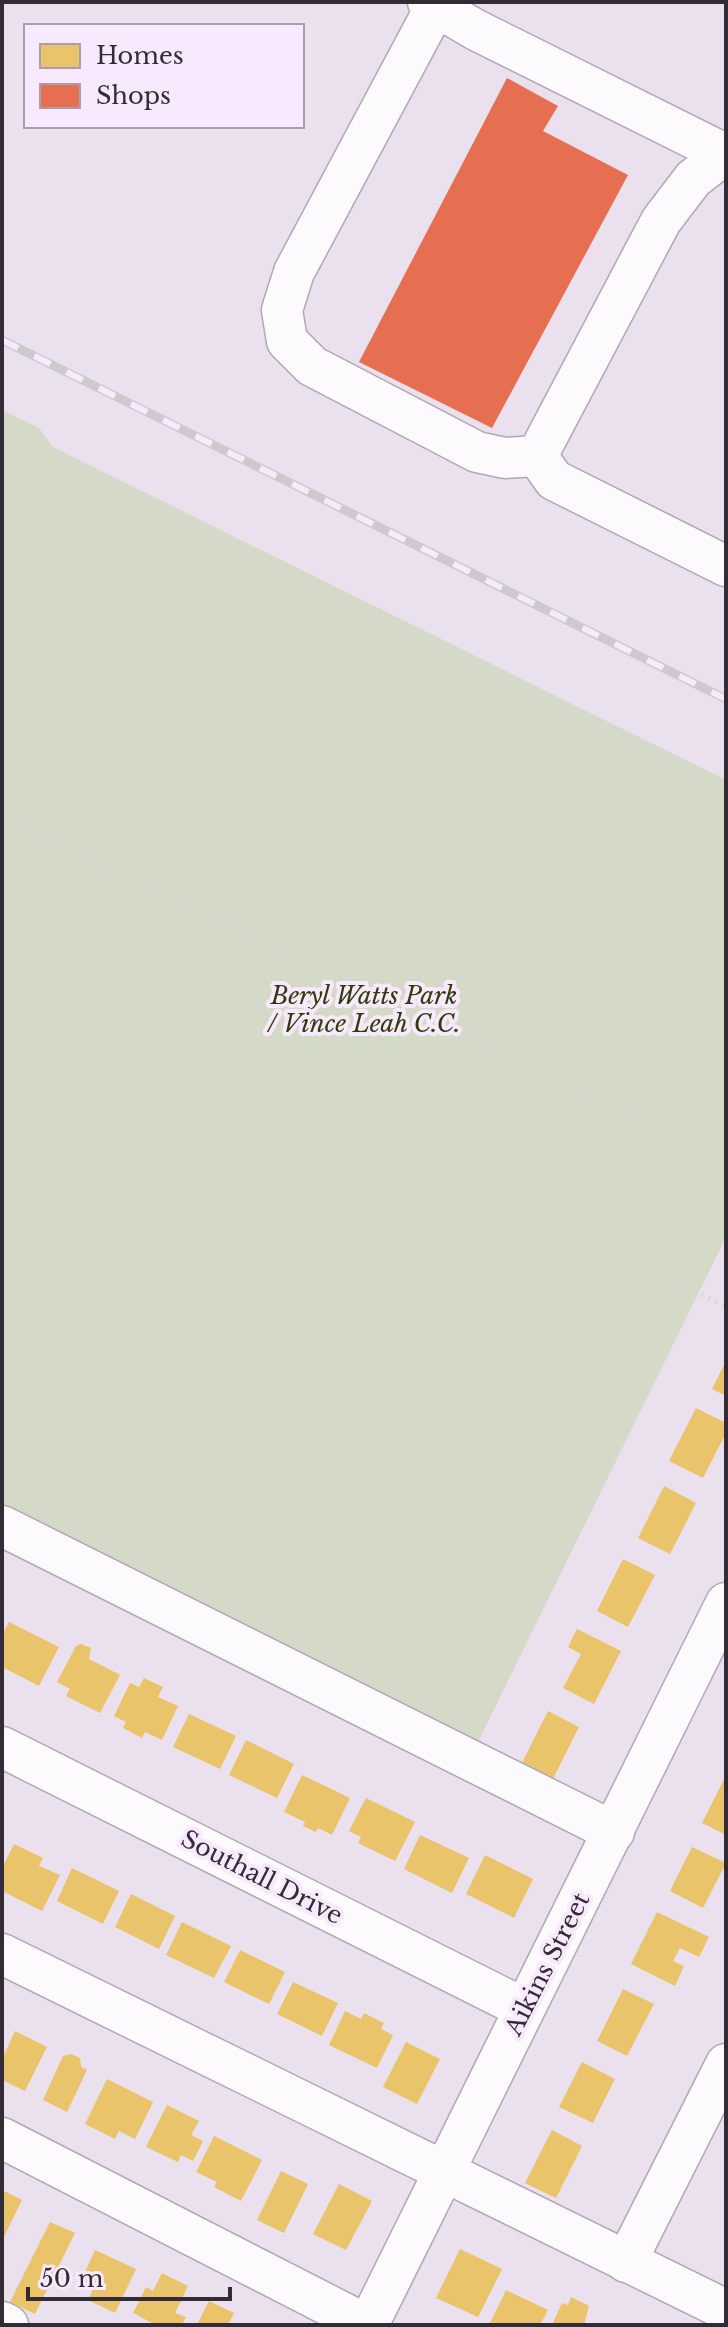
<svg xmlns="http://www.w3.org/2000/svg" width="728" height="2327" font-family="'Libre Baskerville',serif">
	<style>
		.green { fill: #d5d9c7 }
		.homes { fill: #e9c46a }
		.shops { fill: #e76f51 }
		.lines { fill: none; stroke-linecap: round; stroke-linejoin: round }
		.minor-casing { stroke: #b0a8b4; stroke-width: 43 }
		.path { stroke: #d9d6da; stroke-width: 5; stroke-dasharray: 2 6; stroke-linecap: butt }
		.minor { stroke: #fcfafc; stroke-width: 40 }
		.rail-casing { stroke: #cdcace; stroke-width: 9 }
		.rail { stroke: #f9e9fe; stroke-width: 6; stroke-dasharray: 18; stroke-linecap: butt }
		.labels { text-anchor: middle; dominant-baseline: central; stroke-width: 8; stroke-linejoin: round; paint-order: stroke }
		.park-label { font-size: 24px; font-style: italic; fill: #2d3c09; stroke: #f9e9fe }
		.street-label { font-size: 24px; fill: #332c36; stroke: #f9e9fe }
	</style>
	<rect width="100%" height="100%" fill="#eae0ee"/>
	<polygon class="green" points="2,410 39,428 53,447 726,780 726,1237 476,1746 2,1511"/>
	<g class="homes">
		<polygon points="726,1361 726,1396 712,1389"/>
		<polygon points="696,1408 726,1423 726,1433 703,1478 669,1461"/>
		<polygon points="664,1486 696,1503 670,1554 638,1538"/>
		<polygon points="623,1559 655,1575 628,1627 597,1611"/>
		<polygon points="9,1622 59,1647 39,1686 2,1667 2,1635"/>
		<polygon points="577,1629 621,1651 594,1704 563,1688 581,1654 568,1647"/>
		<polygon points="81,1644 91,1648 89,1659 120,1675 100,1713 66,1696 70,1689 57,1682 76,1646"/>
		<polygon points="144,1678 163,1687 158,1697 178,1706 162,1740 145,1732 142,1738 123,1728 126,1722 114,1716 130,1683 139,1687"/>
		<polygon points="548,1711 579,1727 553,1779 522,1763"/>
		<polygon points="189,1714 236,1736 220,1769 173,1747"/>
		<polygon points="246,1740 294,1764 277,1798 229,1775"/>
		<polygon points="302,1775 350,1798 332,1835 318,1828 316,1832 303,1826 305,1822 284,1812"/>
		<polygon points="726,1775 726,1835 702,1823"/>
		<polygon points="366,1798 415,1822 395,1861 358,1843 361,1837 349,1831"/>
		<polygon points="420,1835 469,1858 452,1893 404,1869"/>
		<polygon points="14,1844 43,1858 39,1866 60,1875 42,1911 2,1891 2,1868"/>
		<polygon points="692,1847 726,1863 703,1908 670,1891"/>
		<polygon points="485,1855 533,1879 514,1918 466,1894"/>
		<polygon points="72,1868 119,1891 103,1924 57,1901"/>
		<polygon points="131,1894 175,1916 159,1949 115,1927"/>
		<polygon points="657,1912 709,1937 699,1957 680,1948 673,1961 684,1966 675,1986 631,1964"/>
		<polygon points="182,1922 231,1946 214,1978 166,1955"/>
		<polygon points="240,1950 285,1972 269,2004 224,1982"/>
		<polygon points="293,1982 338,2003 322,2036 277,2014"/>
		<polygon points="623,1989 654,2004 627,2056 597,2041"/>
		<polygon points="345,2011 361,2019 364,2013 384,2023 381,2029 393,2035 377,2068 329,2045"/>
		<polygon points="15,2031 47,2047 25,2091 2,2080 2,2059"/>
		<polygon points="406,2042 440,2059 417,2104 383,2087"/>
		<polygon points="71,2054 80,2058 81,2067 87,2070 67,2112 43,2100 63,2056"/>
		<polygon points="582,2062 615,2079 593,2123 559,2107"/>
		<polygon points="107,2079 153,2102 135,2139 119,2131 115,2139 85,2124"/>
		<polygon points="167,2105 199,2121 191,2135 203,2141 193,2161 181,2155 178,2162 146,2147"/>
		<polygon points="552,2130 582,2146 556,2198 525,2183"/>
		<polygon points="214,2136 262,2160 241,2201 214,2187 217,2182 196,2172"/>
		<polygon points="281,2171 308,2184 284,2233 257,2220"/>
		<polygon points="339,2184 372,2201 346,2250 313,2234"/>
		<polygon points="2,2190 22,2200 2,2241"/>
		<polygon points="50,2222 75,2233 35,2314 10,2302"/>
		<polygon points="460,2249 502,2269 478,2317 436,2298"/>
		<polygon points="95,2250 136,2269 115,2313 88,2300 94,2287 81,2281"/>
		<polygon points="162,2273 188,2286 175,2313 186,2317 182,2325 151,2325 152,2323 133,2313 146,2287 153,2291"/>
		<polygon points="506,2290 548,2310 540,2325 489,2325"/>
		<polygon points="571,2297 589,2306 584,2325 552,2325 562,2303 568,2305"/>
		<polygon points="209,2301 234,2313 228,2325 197,2325"/>
	</g>
	<polygon class="shops" points="507,78 558,106 543,131 628,175 492,428 359,362"/>
	<g class="lines">
		<g class="minor-casing">
			<g id="minor">
				<polyline points="428,2 476,30 725,154 693,179 661,221 537,456 554,480 726,566"/>
				<polyline points="436,6 294,272 282,310 287,341 312,366 477,452 505,458 537,456"/>
				<polyline points="2,1526 614,1832"/>
				<polyline points="2,1747 523,2008"/>
				<polyline points="2,1954 726,2310"/>
				<polyline points="2,2138 367,2325"/>
				<polyline points="626,2262 726,2064"/>
				<polyline points="2,2322 8,2325"/>
				<polyline points="368,2325 726,1603"/>
			</g>
		</g>
		<g class="path">
			<polyline points="2,811 247,935 483,1048 544,1074 593,1100 629,1108"/>
			<polyline points="687,1287 726,1307"/>
		</g>
		<use href="#minor" class="minor"/>
		<g class="rail-casing">
			<polyline id="rail" points="2,340 726,699"/>
		</g>
		<use href="#rail" class="rail"/>
	</g>
	<g class="labels">
		<g class="park-label">
			<text x="364" y="995">Beryl Watts Park<tspan x="364" dy="28">/ Vince Leah C.C.</tspan></text>
		</g>
		<g class="street-label">
			<text transform="translate(262 1877) rotate(27)">Southall Drive</text>
			<text transform="translate(547 1964) rotate(-63)">Aikins Street</text>
		</g>
	</g>
	<rect width="728" height="2327" fill="none" stroke="#332c36" stroke-width="8"/>
	<rect x="24" y="24" width="280" height="104" fill="#f9e9fe" stroke="#aa9dae" stroke-width="2"/>
	<rect x="40" y="44" width="40" height="24" fill="#e9c46a" stroke="#aa9dae" stroke-width="2"/>
	<text x="96" y="64" font-size="24" fill="#332c36">Homes</text>
	<rect x="40" y="84" width="40" height="24" fill="#e76f51" stroke="#aa9dae" stroke-width="2"/>
	<text x="96" y="104" font-size="24" fill="#332c36">Shops</text>
	<path d="M28 2287v12h202v-12" fill="none" stroke="#332c36" stroke-width="4"/>
	<text x="40" y="2287" font-size="24" fill="#332c36" stroke="#f9e9fe" stroke-width="6" paint-order="stroke">50 m</text>
</svg>
